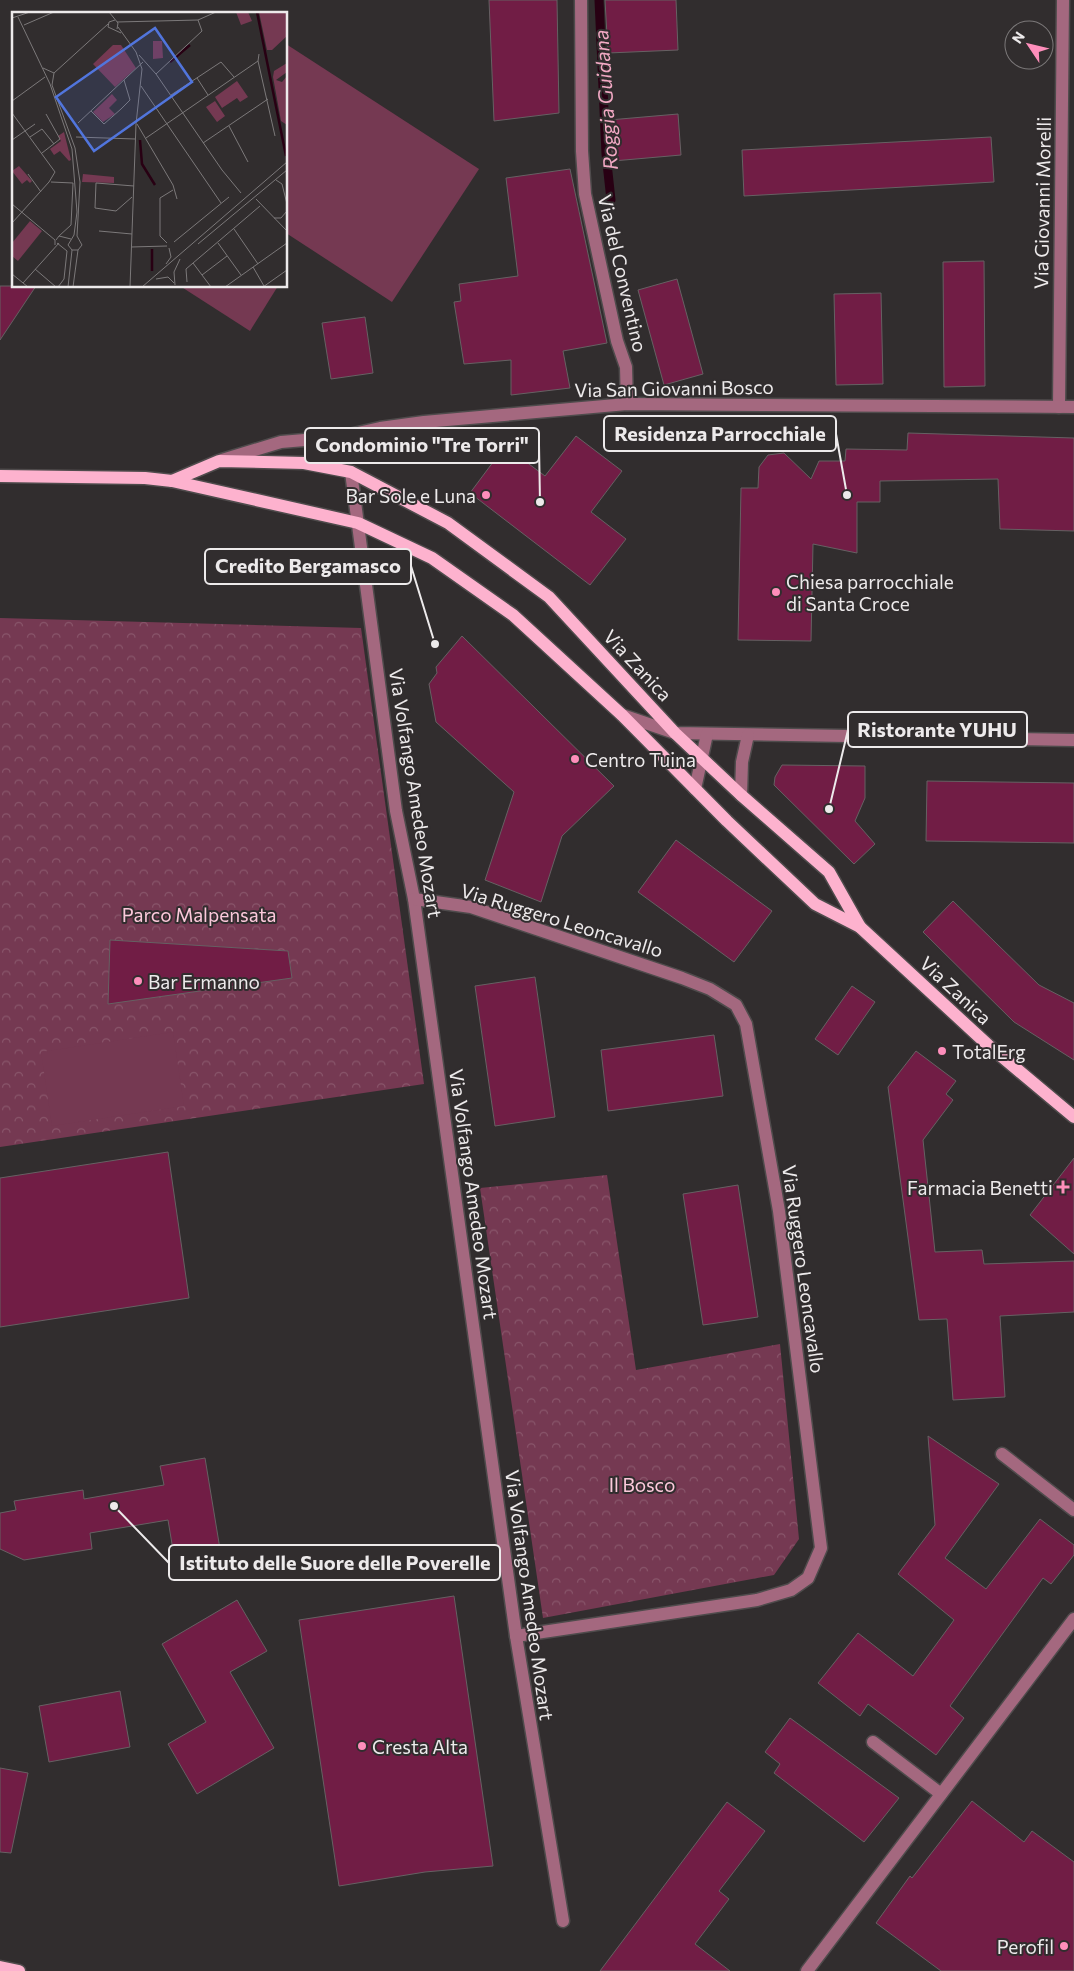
<svg xmlns="http://www.w3.org/2000/svg" width="1074" height="1971" font-family="Commissioner,sans-serif">
	<style>
		.park { fill: url(#park-crowns) }
		.pitch { fill: #753952 }
		.lines { fill: none; stroke-linecap: round; stroke-linejoin: round }
		.stream { stroke: #280013; stroke-width: 9 }
		.building { fill: #711d45; stroke: #666163 }
		.minor-casing { stroke: #4f4b4c; stroke-width: 15 }
		.major-casing { stroke: #4f4b4c; stroke-width: 15 }
		.minor { stroke: #a4687f; stroke-width: 12 }
		.major { stroke: #fdb2ce; stroke-width: 12 }
		.poi-dot { fill: #fe8ebb; stroke: #312d2e; stroke-width: 2 }
		.labels { text-anchor: middle; dominant-baseline: central; stroke-width: 4; stroke-linejoin: round; paint-order: stroke }
		.street-label { font-size: 19px; fill: #edeaeb; stroke: #312d2e }
		.poi-label { font-size: 19px; fill: #edeaeb; stroke: #312d2e; text-anchor: start }
		.park-label { font-size: 19px; fill: #fcc9db; stroke: #312d2e }
		.water-label { font-size: 20px; font-style: italic; fill: #f2a9c4; stroke: #312d2e }
		.inset-river { fill: none; stroke: #280013; stroke-width: 2.5 }
		.inset-road { fill: none; stroke: #7c797a; stroke-width: 1 }
		.view { fill: #5175dd; fill-opacity: 0.15; stroke: #5175dd; stroke-width: 2.5 }
		.inset-edge { fill: none; stroke: #edeaeb; stroke-width: 2.5 }
		.leader { fill: none; stroke: #edeaeb; stroke-width: 2 }
		.callout-dot { fill: #edeaeb; stroke: #312d2e; stroke-width: 2 }
		.callout { fill: #312d2e; stroke: #edeaeb; stroke-width: 2 }
		.callout-label { font-size: 20px; text-anchor: middle; font-weight: bold; fill: #edeaeb }
	</style>
	<defs>
		<pattern id="park-crowns" width="20" height="18" patternUnits="userSpaceOnUse" patternTransform="scale(1.25)"><rect width="20" height="18" fill="#753952"/><path d="M2 6a3 3 0 1 1 6 0M12 15a3 3 0 1 1 6 0" fill="none" stroke="#89566b"/></pattern>
	</defs>
	<rect width="100%" height="100%" fill="#312d2e"/>
	<g class="park">
		<polygon points="0,618 361,628 424,1084 0,1147"/>
		<polygon points="607,1175 636,1370 780,1344 799,1539 774,1575 543,1618 480,1188"/>
	</g>
	<g class="pitch">
		<polygon points="286,44 479,169 392,302 286,233"/>
		<polygon points="180,286 278,286 250,331"/>
		<polygon points="173,1032 184,1106 52,1126 41,1052"/>
	</g>
	<g class="lines">
		<polyline class="stream" points="599,0 606,154 611,200"/>
	</g>
	<g class="building">
		<polygon points="489,0 557,0 559,113 494,121"/>
		<polygon points="605,0 676,0 678,50 608,53"/>
		<polygon points="678,114 681,155 613,161 609,120"/>
		<polygon points="991,137 994,182 744,196 742,150"/>
		<polygon points="570,169 607,343 563,351 570,388 511,395 511,360 464,364 454,302 461,301 459,284 518,276 506,178"/>
		<polygon points="984,261 985,386 944,387 943,262"/>
		<polygon points="677,279 703,374 664,385 638,290"/>
		<polygon points="0,286 36,286 0,340"/>
		<polygon points="881,293 883,384 836,385 834,294"/>
		<polygon points="365,317 373,373 331,379 322,323"/>
		<polygon points="908,433 1074,438 1074,531 1000,529 998,479 880,481 880,502 857,502 857,553 813,544 811,641 738,640 741,488 758,488 759,467 768,455 784,453 811,479 819,461 845,461 846,449 907,450"/>
		<polygon points="576,436 622,471 591,512 626,539 590,585 470,493 505,446 545,476"/>
		<polygon points="462,636 614,786 562,836 541,902 485,880 514,792 436,722 429,684 437,673 436,667"/>
		<polygon points="782,765 865,766 865,798 855,821 875,844 854,864 774,785 775,777"/>
		<polygon points="927,781 1074,783 1074,843 926,841"/>
		<polygon points="676,840 772,911 734,962 638,892"/>
		<polygon points="953,901 1039,985 1074,1003 1074,1060 1014,1022 923,932"/>
		<polygon points="110,940 288,951 292,978 108,1004"/>
		<polygon points="535,977 555,1117 495,1126 475,986"/>
		<polygon points="852,986 875,1002 838,1055 815,1039"/>
		<polygon points="714,1035 723,1096 608,1111 601,1050"/>
		<polygon points="916,1051 956,1081 946,1094 953,1100 923,1140 935,1252 982,1250 984,1264 1074,1261 1074,1312 1000,1316 1005,1397 953,1400 947,1319 919,1320 888,1087"/>
		<polygon points="168,1152 189,1298 0,1327 0,1178"/>
		<polygon points="1074,1158 1074,1254 1030,1215"/>
		<polygon points="738,1185 758,1317 703,1325 683,1194"/>
		<polygon points="928,1436 999,1484 945,1558 986,1589 1040,1519 1074,1545 1074,1555 1051,1584 1043,1578 950,1706 964,1718 936,1755 868,1704 860,1716 818,1683 858,1633 913,1676 954,1620 898,1574 935,1525"/>
		<polygon points="205,1458 220,1549 174,1556 168,1520 90,1533 92,1549 24,1560 0,1549 0,1513 16,1510 14,1501 83,1490 84,1499 164,1485 160,1466"/>
		<polygon points="454,1596 493,1866 425,1872 339,1886 299,1620"/>
		<polygon points="237,1600 267,1651 230,1672 274,1748 197,1794 168,1744 206,1722 162,1644"/>
		<polygon points="120,1691 130,1747 49,1762 39,1706"/>
		<polygon points="790,1718 899,1798 864,1842 774,1773 780,1764 765,1752"/>
		<polygon points="0,1768 28,1773 11,1853 0,1852"/>
		<polygon points="972,1801 1024,1842 1032,1831 1074,1862 1074,1971 941,1971 876,1923 910,1876 912,1878"/>
		<polygon points="727,1802 765,1831 719,1891 729,1899 695,1944 730,1971 600,1971"/>
	</g>
	<g class="lines">
		<g class="minor-casing">
			<g id="minor">
				<polyline points="581,0 582,151 585,194 617,341 626,367 627,404"/>
				<polyline points="1059,407 1063,0"/>
				<polyline points="222,460 281,442 340,437 380,428 424,422 627,404 1074,407"/>
				<polyline points="351,472 396,811 414,899 516,1636 563,1921"/>
				<polyline points="622,715 675,733 1074,740"/>
				<polyline points="695,789 707,734"/>
				<polyline points="741,795 742,762 748,735"/>
				<polyline points="414,899 471,907 682,978 710,989 736,1005 746,1024 779,1211 821,1548 808,1578 791,1590 757,1600 516,1636"/>
				<polyline points="1002,1454 1074,1510"/>
				<polyline points="873,1742 941,1794"/>
				<polyline points="807,1971 1074,1619"/>
			</g>
		</g>
		<g class="major-casing">
			<g id="major">
				<polyline points="0,476 145,478 172,481 358,523 432,558 513,615 622,715 727,821 815,904 860,927 988,1045 1074,1117"/>
				<polyline points="172,481 219,461 304,463 351,472 448,523 549,597 675,733 741,795 829,872 860,927"/>
				<polyline points="0,1967 19,1971"/>
			</g>
		</g>
		<use href="#minor" class="minor"/>
		<use href="#major" class="major"/>
	</g>
	<g class="poi-dot">
		<circle cx="486" cy="495" r="5"/>
		<circle cx="776" cy="592" r="5"/>
		<circle cx="575" cy="759" r="5"/>
		<circle cx="138" cy="981" r="5"/>
		<circle cx="942" cy="1051" r="5"/>
		<path d="M1060.5 1179.5h5v5h5v5h-5v5h-5v-5h-5v-5h5z"/>
		<circle cx="362" cy="1746" r="5"/>
		<circle cx="1064" cy="1946" r="5"/>
	</g>
	<g class="labels">
		<g class="street-label">
			<text transform="translate(1042 203) rotate(-89)">Via Giovanni Morelli</text>
			<text transform="translate(623 273) rotate(77)">Via del Conventino</text>
			<text transform="translate(674 388) rotate(-1)">Via San Giovanni Bosco</text>
			<text transform="translate(638 665) rotate(47)">Via Zanica</text>
			<text transform="translate(416 793) rotate(81)">Via Volfango Amedeo Mozart</text>
			<text transform="translate(562 920) rotate(17)">Via Ruggero Leoncavallo</text>
			<text transform="translate(956 990) rotate(43)">Via Zanica</text>
			<text transform="translate(474 1194) rotate(82)">Via Volfango Amedeo Mozart</text>
			<text transform="translate(804 1269) rotate(82)">Via Ruggero Leoncavallo</text>
			<text transform="translate(530 1595) rotate(82)">Via Volfango Amedeo Mozart</text>
		</g>
		<g class="poi-label">
			<text x="476" y="495" text-anchor="end">Bar Sole e Luna</text>
			<text x="786" y="581">Chiesa parrocchiale<tspan x="786" dy="22">di Santa Croce</tspan></text>
			<text x="585" y="759">Centro Tuina</text>
			<text x="148" y="981">Bar Ermanno</text>
			<text x="952" y="1051">TotalErg</text>
			<text x="1053" y="1187" text-anchor="end">Farmacia Benetti</text>
			<text x="372" y="1746">Cresta Alta</text>
			<text x="1054" y="1946" text-anchor="end">Perofil</text>
		</g>
		<g class="park-label">
			<text x="199" y="914">Parco Malpensata</text>
			<text x="642" y="1484">Il Bosco</text>
		</g>
		<g class="water-label">
			<text transform="translate(605 100) rotate(-94)">Roggia Guidana</text>
		</g>
	</g>
	<g transform="translate(12 12)">
		<rect width="275" height="275" fill="#312d2e"/>
		<path d="M275 51V60L264 68 270 70 275 64V113L269 109 261 65 262 59ZM7 154 20 169 18 171 15 168 10 172 0 159ZM71 162 102 165V171L70 170Z" fill="#753952"/>
		<path d="M247 0H275V24L260 38H255ZM101 33H109L124 56 103 75 81 52ZM100 82 105 88 97 96 103 102 91 110 81 100ZM52 120 59 148 57 149 48 139 42 143 38 137 49 129 46 124ZM18 209 30 219 6 249 0 244V231Z" fill="#753952"/>
		<path d="M224 0H236L240 9 229 13ZM141 29H150L151 46 141 47ZM225 69 236 85 228 90 225 86 210 96 203 85ZM203 89 213 104 205 110 194 95Z" fill="#753952"/>
		<path class="inset-river" d="M245 0 274 144M158 50 178 33M128 128 130 152 143 173M140 259V237"/>
		<path class="inset-road" d="M97 0 106 11 105 17M6 5 38 72 60 137 65 200 62 223 56 233 60 238H66L70 233 65 224 68 170 63 136 40 73 42 61 31 56M0 6 18 0M103 8 97 10 96 15 109 21M105 10 186 8 204 0M12 13 42 0M106 15 124 40 130 57 124 112 118 275M127 43 144 62 210 158 229 181M246 49 263 124M42 61 96 12M144 62 190 19 186 8M185 66 196 83M129 74 209 191M159 83 209 50 222 65M0 89 33 65M79 99 92 112 109 97 118 88 112 68M0 101 43 160 37 170M66 111 131 50M125 112 161 173 165 187M217 114 236 150M18 125 30 117 42 132M64 125 123 127M134 126 246 49 247 42M0 128 23 112M191 131 256 87M30 141 48 127 34 102M16 162 29 180M264 168 270 172 275 192M39 170 61 171 59 213 47 224M120 185 104 199 83 196 84 171 122 174M244 187 275 219M0 192 43 228V233M262 206H269L275 199M0 211 37 170M222 217 246 252M87 219 120 222M44 228 47 224 59 227M162 230 217 185M45 231 55 239 52 267 46 275M155 231 148 224V186L161 178M206 231 229 263M186 232 275 158M119 235 155 234M181 251 199 275M154 252 159 245 157 236M241 255 252 274M23 257 44 275M0 262 16 275M190 263 215 244M144 267 156 265 162 271M175 270 174 257 248 194M11 271 47 231M163 273 162 260 168 247M56 275 60 238M61 275 66 238M130 275 275 150M213 275 275 231M251 275 275 258"/>
		<path class="view" d="M143 16 180 70 82 139 44 85Z"/>
		<rect width="275" height="275" class="inset-edge"/>
	</g>
	<path class="leader" d="M847 495L836 434M540 502L539 445M435 644L411 566M829 809L848 730M114 1506L169 1563"/>
	<g class="callout-dot">
		<circle cx="847" cy="495" r="5"/>
		<circle cx="540" cy="502" r="5"/>
		<circle cx="435" cy="644" r="5"/>
		<circle cx="829" cy="809" r="5"/>
		<circle cx="114" cy="1506" r="5"/>
	</g>
	<g class="callout">
		<rect x="604" y="416" width="232" height="35" rx="5"/>
		<rect x="305" y="428" width="234" height="35" rx="5"/>
		<rect x="205" y="549" width="206" height="35" rx="5"/>
		<rect x="848" y="712" width="179" height="35" rx="5"/>
		<rect x="169" y="1545" width="331" height="35" rx="5"/>
	</g>
	<g class="callout-label">
		<text x="720" y="441">Residenza Parrocchiale</text>
		<text x="422" y="452">Condominio "Tre Torri"</text>
		<text x="308" y="573">Credito Bergamasco</text>
		<text x="937" y="737">Ristorante YUHU</text>
		<text x="335" y="1570">Istituto delle Suore delle Poverelle</text>
	</g>
	<g transform="translate(1029 45) rotate(305)"><circle r="24" fill="#312d2e" stroke="#7c797a"/>
	<path d="M0-4L9 19L0 12L-9 19Z" fill="#fe8ebb"/>
	<text y="-8" font-size="14" font-weight="bold" text-anchor="middle" fill="#edeaeb">N</text>
	</g>
</svg>
